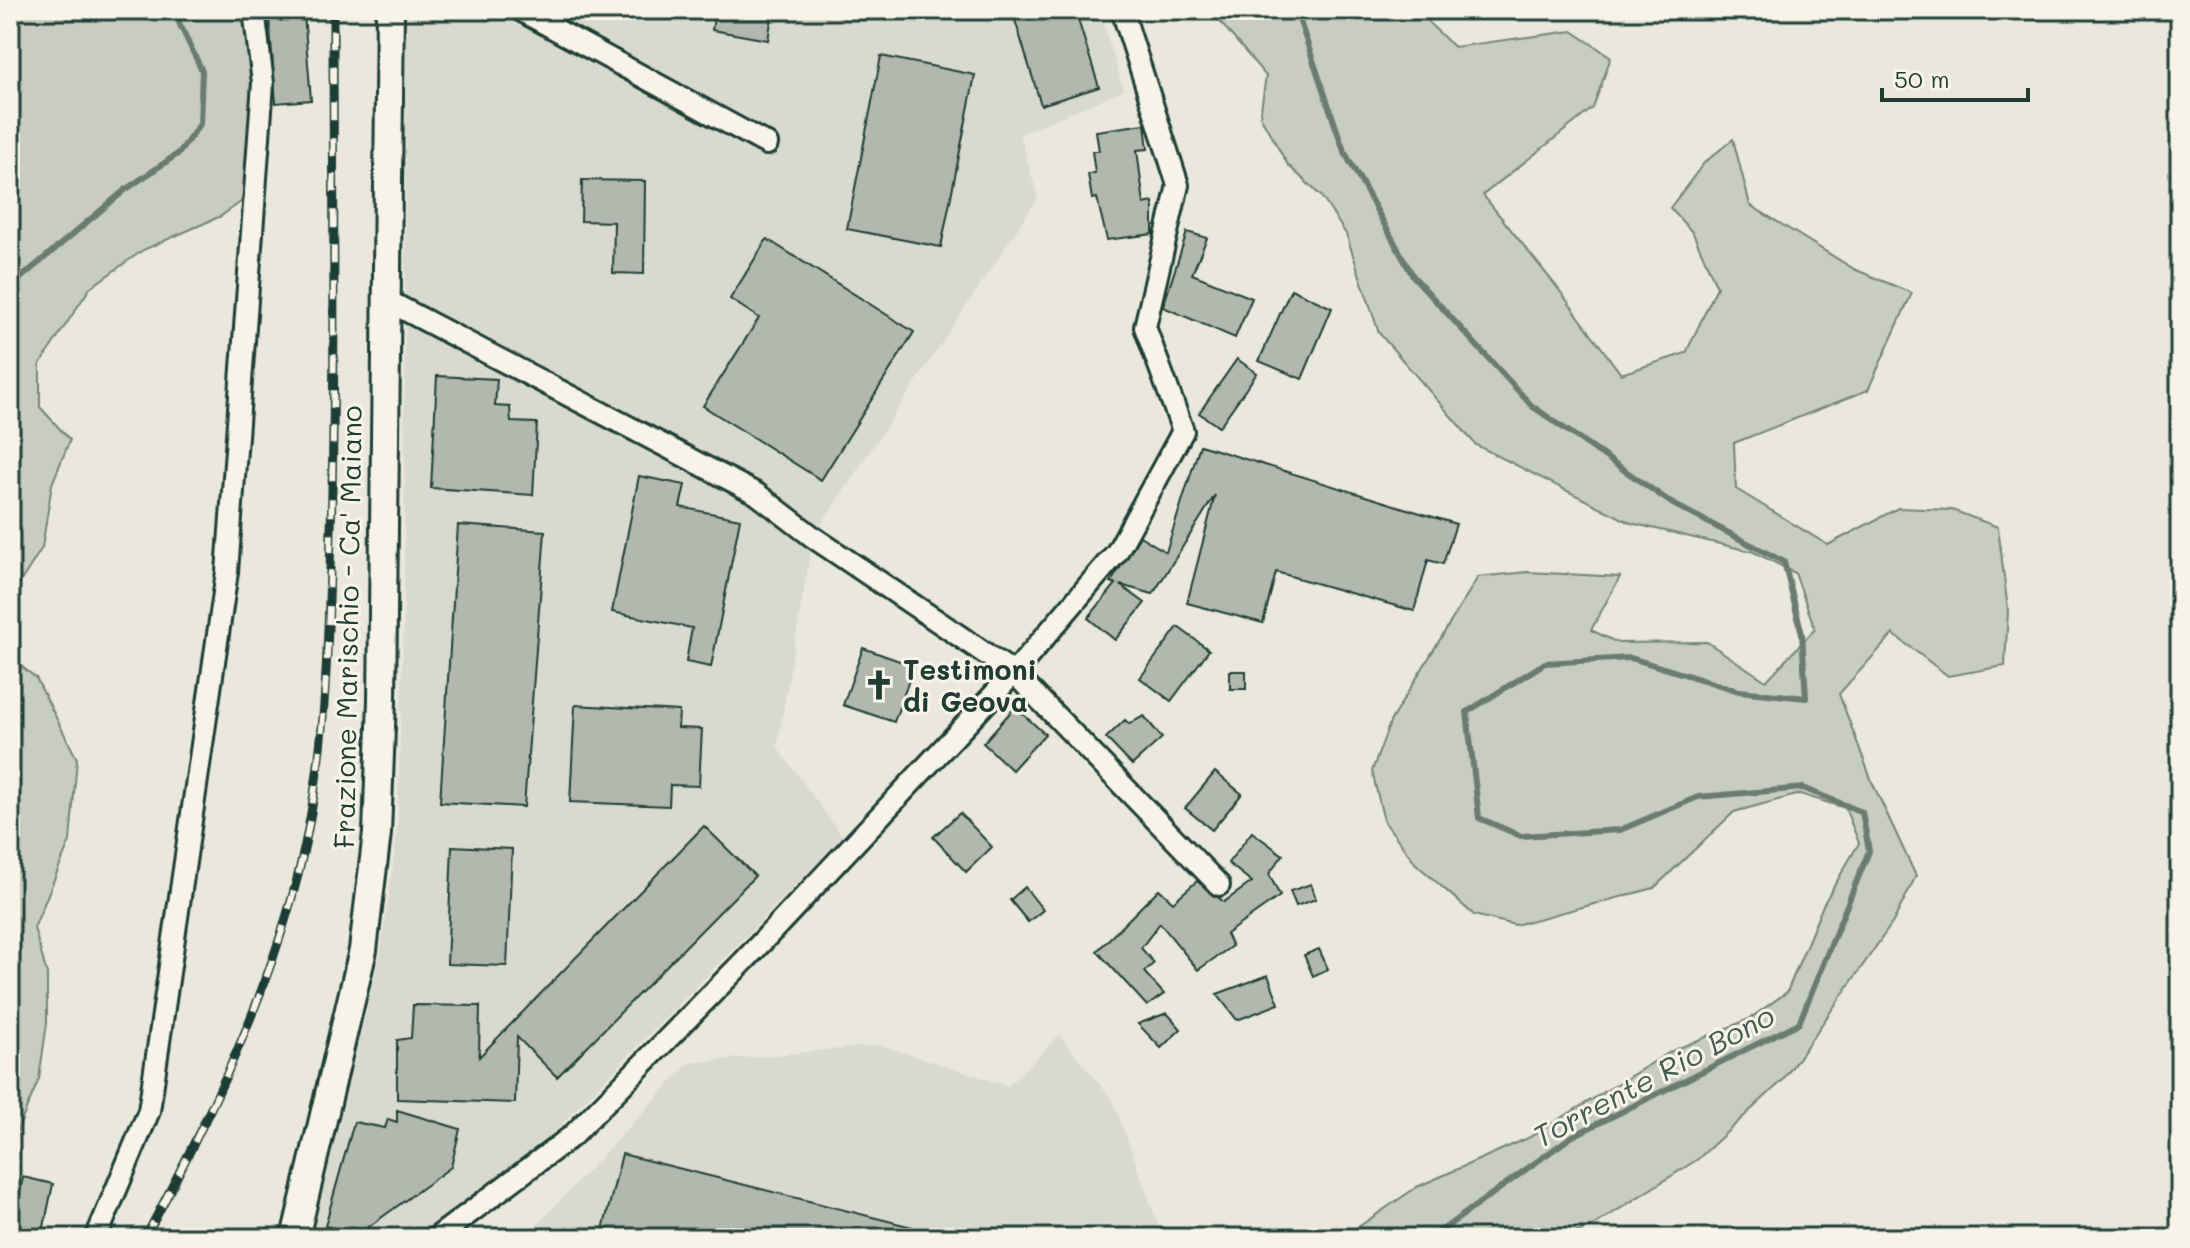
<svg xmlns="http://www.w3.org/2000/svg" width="2190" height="1248" font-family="Mali,sans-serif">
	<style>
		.built { fill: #d9dacf }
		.green { fill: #c8ccc1; stroke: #74847a; stroke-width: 2 }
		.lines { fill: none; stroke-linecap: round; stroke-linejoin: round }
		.stream { stroke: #6a7c72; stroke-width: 6 }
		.building { fill: #b2b8ae; stroke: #1f3d34; stroke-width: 2 }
		.minor-casing { stroke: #1f3d34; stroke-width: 26 }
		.major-casing { stroke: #1f3d34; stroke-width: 32 }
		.minor { stroke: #f7f3e8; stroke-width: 20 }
		.major { stroke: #f7f3e8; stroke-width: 26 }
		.rail-casing { stroke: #1f3d34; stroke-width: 9 }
		.rail { stroke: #f7f3e8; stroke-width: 6; stroke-dasharray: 18; stroke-linecap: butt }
		.labels { text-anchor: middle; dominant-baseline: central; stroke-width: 6; stroke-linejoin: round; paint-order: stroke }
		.street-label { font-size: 28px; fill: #1f3d34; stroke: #f7f3e8 }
		.poi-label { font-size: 28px; font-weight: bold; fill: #1f3d34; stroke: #f7f3e8; text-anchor: start }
		.water-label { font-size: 30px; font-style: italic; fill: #445c53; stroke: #f7f3e8 }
	</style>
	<rect width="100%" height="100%" fill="#eae8dd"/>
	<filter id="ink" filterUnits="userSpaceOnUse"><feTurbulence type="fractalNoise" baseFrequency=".0125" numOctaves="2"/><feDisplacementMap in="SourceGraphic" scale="16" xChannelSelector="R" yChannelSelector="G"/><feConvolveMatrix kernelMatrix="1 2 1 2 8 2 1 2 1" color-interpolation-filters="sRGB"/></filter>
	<g filter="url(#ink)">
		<g class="built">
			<polygon points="406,10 1099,10 1124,90 1020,134 1038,198 813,537 777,747 843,837 548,1138 420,1238 311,1238 381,950 397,833 404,603"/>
			<polygon points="1059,1035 1113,1100 1163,1238 525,1238 689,1063 880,1045 1008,1086"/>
		</g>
		<g class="green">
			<path d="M10 10H248C260 73 259 141 241 202L221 216 143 250 90 288 40 364V407L70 440 52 484 42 548 10 598Z"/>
			<polygon points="1210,10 1425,10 1430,24 1454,47 1572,31 1611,57 1593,108 1483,195 1557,287 1621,374 1686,353 1717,287 1693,233 1670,208 1704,163 1733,139 1750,205 1854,269 1912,293 1868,390 1734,443 1736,489 1828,545 1898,508 1952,510 1998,527 2008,610 2005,666 1948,676 1893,634 1839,694 1873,784 1916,876 1893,922 1783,1080 1698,1159 1594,1225 1564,1238 1346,1238 1348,1234 1417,1187 1528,1138 1672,1051 1749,1019 1787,992 1823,905 1859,843 1845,808 1800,794 1734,812 1654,888 1515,925 1474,915 1416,864 1384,821 1372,771 1391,720 1478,577 1527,572 1620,577 1591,630 1618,643 1707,642 1766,681 1815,629 1795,573 1754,552 1631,523 1476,445 1379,333 1346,234 1321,196 1288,165 1260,116 1266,76"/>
			<polygon points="10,657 36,678 77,759 70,841 34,928 47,974 47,1023 39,1079 10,1148"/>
		</g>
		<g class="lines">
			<g class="stream">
				<polyline points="1296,10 1344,151 1413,276 1532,406 1673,504 1784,562 1802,634 1806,698 1739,691 1631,658 1545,663 1467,712 1479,818 1521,836 1620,830 1698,797 1803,788 1862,812 1869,851 1799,1023 1571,1137 1431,1238"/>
				<polyline points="10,287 125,190 179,153 200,124 202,71 173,10"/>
			</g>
		</g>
		<g class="building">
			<polygon points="715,10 773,10 768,40 712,30"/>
			<polygon points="1012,10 1075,10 1099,87 1041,105"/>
			<polygon points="304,14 311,100 276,103 269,17"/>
			<polygon points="881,56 975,75 941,247 847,229"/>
			<polygon points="1145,124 1148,149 1137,150 1144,204 1153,202 1153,234 1107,240 1097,198 1092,199 1088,174 1095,173 1092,151 1099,151 1096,131"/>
			<polygon points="582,180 645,181 644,274 613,273 614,222 581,221"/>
			<polygon points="1187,232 1207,238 1192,274 1252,298 1235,338 1163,307"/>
			<polygon points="767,239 914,332 821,480 703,406 759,318 730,299"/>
			<polygon points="1291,289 1332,308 1302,379 1259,361"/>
			<polygon points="1237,359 1257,373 1219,427 1199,413"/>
			<polygon points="437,376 497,379 495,406 510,407 511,422 537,423 533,495 431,488"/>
			<polygon points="1200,445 1456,524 1443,564 1428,560 1414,611 1276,572 1263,623 1187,603 1215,495 1153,594 1120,585 1145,603 1115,640 1088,618 1116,584 1111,582 1140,536 1166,552"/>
			<polygon points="639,476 685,485 680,507 740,519 711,667 686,662 692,628 612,612"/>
			<polygon points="458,525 545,531 524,807 440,802"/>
			<polygon points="1178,627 1209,650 1171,701 1140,678"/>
			<polygon points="863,648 914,666 894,722 843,705"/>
			<rect x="1230" y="671" width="16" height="18"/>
			<polygon points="575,705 679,711 678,728 702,729 699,786 670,785 669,806 570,802"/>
			<polygon points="1015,707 1045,734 1012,770 983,743"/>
			<polygon points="1144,716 1162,738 1132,765 1106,738 1125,720 1129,724"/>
			<polygon points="1215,772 1242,794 1212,830 1185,808"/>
			<polygon points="960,813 992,847 966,872 933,837"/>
			<polygon points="704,826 755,876 557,1077 517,1037 515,1103 397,1099 397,1040 411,1038 413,1005 480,1006 479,1057"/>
			<polygon points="1252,832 1283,855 1269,874 1280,896 1226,934 1232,946 1198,970 1160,923 1141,948 1154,963 1144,972 1164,994 1147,1006 1097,951 1159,889 1173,902 1197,881 1224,902 1252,882 1228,863"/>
			<polygon points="452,846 512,849 507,966 447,964"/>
			<polygon points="1311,884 1316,899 1296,906 1290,891"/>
			<polygon points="1025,887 1043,910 1028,922 1010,900"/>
			<polygon points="1319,949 1328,969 1313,976 1304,955"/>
			<polygon points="1268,975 1279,1004 1237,1020 1217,994"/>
			<polygon points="1167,1013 1181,1029 1161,1048 1138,1024"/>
			<polygon points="397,1110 460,1129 451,1167 359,1234 325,1226 354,1122 385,1128 388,1119 397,1122"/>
			<polygon points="622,1154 932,1232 932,1238 601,1238"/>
			<polygon points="23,1177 53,1184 43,1232 13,1226"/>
		</g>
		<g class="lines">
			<g class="minor-casing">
				<g id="minor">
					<polyline points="520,10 767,144"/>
					<polyline points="386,300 757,494 813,537 1014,673 1219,885"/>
					<polyline points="96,1238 149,1111 227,572 263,83 254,10"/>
					<polyline points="436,1238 572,1136 745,960 1014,673 1117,552 1183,431 1145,327 1178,185 1122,10"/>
				</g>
			</g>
			<g class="major-casing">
				<polyline id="major" points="295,1238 363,950 377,833 382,700 390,10"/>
			</g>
			<use href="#minor" class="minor"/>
			<use href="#major" class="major"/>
			<g class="rail-casing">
				<path id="rail" d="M145 1238C203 1129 257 1021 291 901 326 780 328 655 331 530 336 357 333 183 333 10"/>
			</g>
			<use href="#rail" class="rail"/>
		</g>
	</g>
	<defs>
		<g id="church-bare" transform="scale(2.4)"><path d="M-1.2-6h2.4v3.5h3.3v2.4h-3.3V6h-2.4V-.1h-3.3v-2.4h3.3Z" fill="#1f3d34" stroke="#f7f3e8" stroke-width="2.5" paint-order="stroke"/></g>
	</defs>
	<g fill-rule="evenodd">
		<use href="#church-bare" x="879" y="685"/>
	</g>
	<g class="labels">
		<g class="street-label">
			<text transform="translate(347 627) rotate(-89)">Frazione Marischio - Ca' Maiano</text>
		</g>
		<g class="poi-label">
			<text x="903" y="669">Testimoni<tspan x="903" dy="32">di Geova</tspan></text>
		</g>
		<g class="water-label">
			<text transform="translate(1653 1075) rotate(-28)">Torrente Rio Bono</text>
		</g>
	</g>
	<rect width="2190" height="1248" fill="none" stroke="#f7f3e8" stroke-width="40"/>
	<rect x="20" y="20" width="2150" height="1208" fill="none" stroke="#1f3d34" stroke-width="3" filter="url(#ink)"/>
	<path d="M1882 88v12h146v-12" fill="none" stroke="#1f3d34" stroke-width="4"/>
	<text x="1894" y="88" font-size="24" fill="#1f3d34" stroke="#f7f3e8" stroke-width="6" paint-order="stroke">50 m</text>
</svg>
